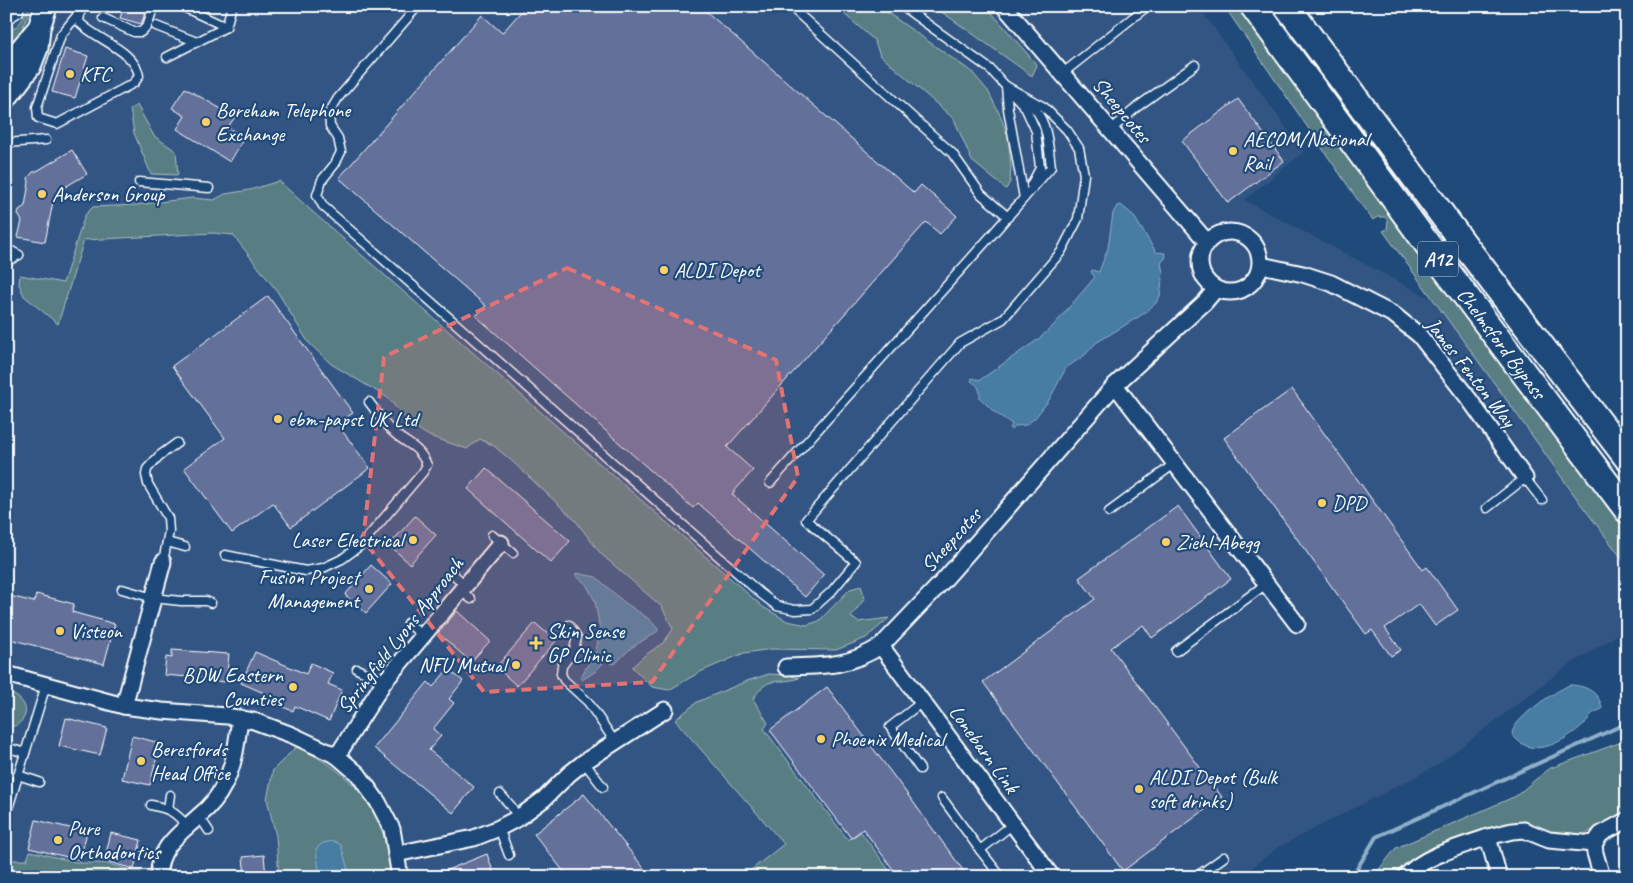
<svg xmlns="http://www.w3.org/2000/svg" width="1633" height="883" font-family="Caveat,sans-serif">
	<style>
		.built { fill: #335584 }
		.green { fill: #587e83; stroke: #acbec1 }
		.water { fill: #467ba3; stroke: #90b0c8 }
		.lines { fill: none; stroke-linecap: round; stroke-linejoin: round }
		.stream { stroke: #90b0c8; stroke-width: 4 }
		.building { fill: #636f9a; stroke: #fff }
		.service-casing { stroke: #fff; stroke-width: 11 }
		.minor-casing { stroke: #fff; stroke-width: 19 }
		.secondary-casing { stroke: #fff; stroke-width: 25 }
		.trunk-casing { stroke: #fff; stroke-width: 29 }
		.service { stroke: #1f4a7a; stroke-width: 8 }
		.minor { stroke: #1f4a7a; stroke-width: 15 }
		.secondary { stroke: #1f4a7a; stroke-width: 21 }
		.trunk { stroke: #1f4a7a; stroke-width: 25 }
		.marked { fill: #e47373; fill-opacity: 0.2; stroke: #e47373; stroke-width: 4; stroke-dasharray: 10 6; stroke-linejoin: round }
		.poi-dot { fill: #ffd166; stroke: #1f4a7a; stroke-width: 2 }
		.labels { text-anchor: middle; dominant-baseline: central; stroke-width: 4.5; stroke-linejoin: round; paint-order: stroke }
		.shield { fill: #1f4a7a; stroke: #bcc9d7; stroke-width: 1 }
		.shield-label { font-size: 20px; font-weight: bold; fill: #fff }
		.poi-label { font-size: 21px; fill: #fff; stroke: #1f4a7a; text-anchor: start }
		.street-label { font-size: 21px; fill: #fff; stroke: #1f4a7a }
	</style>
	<rect width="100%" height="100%" fill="#1f4a7a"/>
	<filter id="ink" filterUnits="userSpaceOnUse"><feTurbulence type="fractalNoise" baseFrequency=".02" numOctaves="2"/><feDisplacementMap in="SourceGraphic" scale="10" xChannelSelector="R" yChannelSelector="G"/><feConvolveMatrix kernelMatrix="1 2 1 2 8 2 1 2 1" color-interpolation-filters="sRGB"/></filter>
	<g filter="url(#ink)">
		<polygon class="built" points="6,6 1198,6 1304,152 1244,200 1435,301 1511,406 1580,503 1627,565 1627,629 1566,667 1436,766 1277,848 1240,877 894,877 861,833 848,840 784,845 742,877 137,877 104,867 6,864"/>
		<g class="green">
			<path d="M28 6H31C25 24 19 39 6 53V33C18 27 25 19 28 6Z"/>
			<polygon points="835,6 878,6 972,72 988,91 1000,115 1008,136 1011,166 1010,182 1006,189 972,161 954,119 880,55 874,40"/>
			<polygon points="932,6 986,6 1037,65 1032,76 949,17"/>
			<polygon points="1224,6 1244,6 1627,527 1627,565 1580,503 1511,406 1383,231 1387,229 1388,221 1385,217 1377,217 1373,220 1362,206"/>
			<polygon points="137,105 154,136 176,151 178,175 151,174 134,133 130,109"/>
			<polygon points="279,181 315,214 763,607 787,621 807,625 819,621 850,589 861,586 865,598 851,617 858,622 889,618 866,638 836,650 772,649 744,653 700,672 669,690 652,687 632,667 644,656 664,642 673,629 662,607 601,554 575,520 514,463 494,446 480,439 467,449 429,436 410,424 388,398 331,364 308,342 277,291 233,235 214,233 84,240 58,324 24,296 19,284 20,275 63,283 85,215 93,207 136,205 192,198 214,200 225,194 250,190"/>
			<path d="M769 674 789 675 799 678C775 686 770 673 753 699L768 723 764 729 848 840 861 832 894 877H742L784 844 675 720 697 702 747 681Z"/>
			<path d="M6 691C13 694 19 697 23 703 31 714 19 729 6 727Z"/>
			<polygon points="1627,740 1627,812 1583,835 1564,836 1548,834 1530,823 1523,822 1488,833 1406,865 1397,877 1373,877 1396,848 1516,796 1548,769"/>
			<path d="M296 747C334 763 368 790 382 831 387 845 389 862 392 877H279L276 836 267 799 273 770Z"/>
			<polygon points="30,851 80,863 104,863 134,871 140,871 145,877 126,877 104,872 84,873 6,871 6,860 27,860"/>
		</g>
		<g class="water">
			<path d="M1121 205 1133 215 1156 252 1165 253 1166 257 1161 263 1163 273 1160 296 1156 303 1143 314 1096 343 1085 355 1066 368 1049 400 1035 418 1026 425 1016 426 1012 430 1010 429 1012 424 993 411 980 398C980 389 979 386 971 381L972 378 980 380 1040 338 1054 325 1095 277 1091 272 1092 270 1099 272 1108 248 1113 213 1117 206Z"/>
			<polygon points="576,573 596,577 624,602 649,619 658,629 658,631 631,648 615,664 611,663 609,656 596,671 582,680 580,678 596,651 600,630 595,601 586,584 576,576"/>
			<path d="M1569 685C1585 685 1600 692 1602 709 1599 711 1593 712 1591 715 1588 717 1588 722 1584 724 1565 741 1531 762 1512 734 1513 718 1555 692 1569 685Z"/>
			<polygon points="334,841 341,845 350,877 320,877 316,849 323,843"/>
		</g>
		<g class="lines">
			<polyline class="stream" points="1352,877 1376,837 1627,723"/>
		</g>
		<g class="building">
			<polygon points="124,6 148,6 141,24 120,18"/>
			<polygon points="526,6 700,6 914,193 921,185 957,216 940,234 926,222 727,447 753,470 732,494 824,575 805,597 698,503 693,508 476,316 486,306 339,178 482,15 502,33"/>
			<polygon points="65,49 88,56 75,98 52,92"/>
			<polygon points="185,88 235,117 228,127 244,138 230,162 177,129 185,116 172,108"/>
			<polygon points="1238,99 1284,161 1228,203 1182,141"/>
			<polygon points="72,150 87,174 60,190 54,197 45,242 18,237 22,221 18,214 19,210 25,206 29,182 28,178 33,172 37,171"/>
			<polygon points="268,296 353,413 337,424 370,468 291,527 273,503 232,533 184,468 225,438 172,366"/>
			<polygon points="1292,389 1423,570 1427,567 1458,610 1435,626 1419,604 1385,628 1401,650 1391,656 1372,630 1366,634 1224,438"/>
			<polygon points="486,468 570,541 551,563 468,489"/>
			<polygon points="1178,506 1231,579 1152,638 1143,625 1111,648 1222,797 1123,871 983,682 1095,599 1079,578"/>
			<polygon points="415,516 436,535 410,564 389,545"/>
			<polygon points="371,565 392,584 366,613 345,595"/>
			<polygon points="36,594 74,604 72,612 115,624 104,664 6,638 6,595 34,602"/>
			<polygon points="457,611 490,641 471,662 438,633"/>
			<polygon points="535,623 556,641 517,686 496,667"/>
			<polygon points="172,650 229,654 226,682 212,681 212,679 164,675 166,657 172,658"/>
			<polygon points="255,652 306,674 311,663 333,673 328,684 342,690 329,721 295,706 293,711 278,705 280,700 241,683"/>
			<polygon points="448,669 463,681 449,699 454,703 433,729 441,736 429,750 474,787 453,813 374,748 428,682 433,687"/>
			<polygon points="827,687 908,795 968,877 899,877 863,829 851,838 770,730"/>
			<polygon points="66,718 107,728 100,755 59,746"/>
			<polygon points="132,736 160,743 150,785 122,779"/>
			<polygon points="584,794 651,877 568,877 534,834"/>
			<polygon points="36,820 87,832 80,860 29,848"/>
			<polygon points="111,833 141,840 134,869 104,861"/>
			<polygon points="487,854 495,877 432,877 432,876"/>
			<polygon points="264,855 266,877 245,877 243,857"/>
		</g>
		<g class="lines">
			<g class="service-casing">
				<g id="service">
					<polyline points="181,6 226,27"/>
					<polyline points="418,6 338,98 329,113 330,126 338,138 341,152 335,164 322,180 317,195 323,206 760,593 777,606 795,610 812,609 831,592 856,562 806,520 960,343 1003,319 1061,252 1078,219 1084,175 1079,148 1067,130 1044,107 1006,86"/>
					<polyline points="790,6 952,153 981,194 1008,217"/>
					<polyline points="902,6 990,69 1025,107 1036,131 1040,168 1031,185"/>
					<path d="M79 13 61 35 37 107 38 118 57 124 134 83 139 76C136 51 95 39 79 22L81 6"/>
					<polyline points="103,18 134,32 141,32 147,26 154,6"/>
					<polyline points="6,20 19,12 19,6"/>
					<polyline points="156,26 197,42"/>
					<polyline points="167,57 226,27 232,6"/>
					<polyline points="1063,73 1145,8"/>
					<polyline points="1006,86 1008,109 1024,198"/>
					<polyline points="1111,130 1137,107 1195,65"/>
					<polyline points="6,143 46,140"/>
					<polyline points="139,182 209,188"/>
					<polyline points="6,248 19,255"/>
					<polyline points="6,262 19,255"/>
					<path d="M770 483 990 237 1051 167C1048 143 1048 118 1027 101"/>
					<polyline points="1487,508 1525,478 1542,500"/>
					<polyline points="1109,512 1174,464"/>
					<polyline points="492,535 513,553"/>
					<polyline points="167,542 185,547"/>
					<path d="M225 555 306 571 323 568 342 559 361 545 423 472 427 465C419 446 408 445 394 433 384 425 377 412 369 402"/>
					<polyline points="163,562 169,531 168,518 148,484 146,475 147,469 159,456 177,443"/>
					<polyline points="452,573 465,585"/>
					<polyline points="122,589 153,598 181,601 206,601 211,603"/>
					<polyline points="461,591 471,599"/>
					<polyline points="408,623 423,636"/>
					<polyline points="569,625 577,637 574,650 562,666 561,674 564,680 588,702 615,742"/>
					<polyline points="1176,651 1266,584"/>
					<polyline points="357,669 384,682"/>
					<polyline points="6,747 25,753"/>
					<polyline points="584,762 603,787"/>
					<polyline points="920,769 890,727 922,702"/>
					<polyline points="18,775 39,782"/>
					<polyline points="500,794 511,806 518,818"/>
					<polyline points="942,798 980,850 1013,824"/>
					<path d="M151 805C170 809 173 811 187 825"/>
					<polyline points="168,809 170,795"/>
					<polyline points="6,815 46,685"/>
					<polyline points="199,816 209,831"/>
					<polyline points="499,828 509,855"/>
					<polyline points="980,850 1001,877"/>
					<polyline points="1196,877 1224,857"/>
				</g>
			</g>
			<g class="minor-casing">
				<g id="minor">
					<polyline points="1004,6 1207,242"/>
					<circle cx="1230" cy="262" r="30"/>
					<polyline points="1261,265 1303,274 1331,283 1394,315 1419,335 1469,399 1525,478"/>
					<polyline points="1115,385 1297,624"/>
					<polyline points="881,646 1052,877"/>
					<path d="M786 667C825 666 847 667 881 646L944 580 1115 385 1205 302 1216 289"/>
					<polyline points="6,674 124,706 162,711 227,716 254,721 292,735 337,756 358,774 378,802 392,829 400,877"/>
					<polyline points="124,706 163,562"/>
					<polyline points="337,756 384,682 501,543"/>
					<polyline points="396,854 474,838 499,828 518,818 544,799 569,774 584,762 665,710"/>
					<path d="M159 877C157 847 181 833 200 815 210 807 218 797 224 785 235 764 237 741 240 718"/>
					<path d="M1405 877C1423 856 1462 846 1488 837"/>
					<polyline points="1499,877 1488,837 1512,831 1524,830 1549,840 1594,844"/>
					<polyline points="1602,877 1595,853 1594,844 1601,834 1627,820"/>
				</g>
			</g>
			<g class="secondary-casing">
				<g id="secondary">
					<polyline points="6,67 37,30"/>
					<polyline points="6,98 30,66 37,48 39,28 46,6"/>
				</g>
			</g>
			<g class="trunk-casing">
				<g id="trunk">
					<path id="s1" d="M1253 6 1444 267 1627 510"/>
					<polyline points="1287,6 1466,247 1627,458"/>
				</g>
			</g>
			<use href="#service" class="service"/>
			<use href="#minor" class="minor"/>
			<use href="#secondary" class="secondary"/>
			<use href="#trunk" class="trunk"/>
		</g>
	</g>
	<path class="marked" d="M567 268 776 360 798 477 652 682 484 692 363 540 384 357Z"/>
	<g class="poi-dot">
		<circle cx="70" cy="74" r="5"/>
		<circle cx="206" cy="122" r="5"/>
		<circle cx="1233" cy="151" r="5"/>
		<circle cx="42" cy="194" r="5"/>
		<circle cx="664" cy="270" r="5"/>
		<circle cx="278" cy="419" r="5"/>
		<circle cx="1322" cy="503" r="5"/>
		<circle cx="413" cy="540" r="5"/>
		<circle cx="1166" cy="542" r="5"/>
		<circle cx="369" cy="589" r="5"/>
		<circle cx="60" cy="631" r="5"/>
		<path d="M533.5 635.5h5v5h5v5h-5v5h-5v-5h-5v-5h5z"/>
		<circle cx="516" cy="665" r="5"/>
		<circle cx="293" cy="687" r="5"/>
		<circle cx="821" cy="739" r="5"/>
		<circle cx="141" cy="761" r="5"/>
		<circle cx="1139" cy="789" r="5"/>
		<circle cx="58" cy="840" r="5"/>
	</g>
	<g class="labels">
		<rect class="shield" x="1418" y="241.5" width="40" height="35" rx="4"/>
		<g class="shield-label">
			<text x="1438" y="259">A12</text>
		</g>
		<g class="poi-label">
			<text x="80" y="74">KFC</text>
			<text x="216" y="110">Boreham Telephone<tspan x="216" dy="24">Exchange</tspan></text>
			<text x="1243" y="139">AECOM/National<tspan x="1243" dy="24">Rail</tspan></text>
			<text x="52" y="194">Anderson Group</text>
			<text x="674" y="270">ALDI Depot</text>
			<text x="288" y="419">ebm-papst UK Ltd</text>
			<text x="1332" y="503">DPD</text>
			<text x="403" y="540" text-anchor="end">Laser Electrical</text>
			<text x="1176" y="542">Ziehl-Abegg</text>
			<text x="359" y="577" text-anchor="end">Fusion Project<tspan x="359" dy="24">Management</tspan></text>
			<text x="70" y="631">Visteon</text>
			<text x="547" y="631">Skin Sense<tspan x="547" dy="24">GP Clinic</tspan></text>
			<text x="506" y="665" text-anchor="end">NFU Mutual</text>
			<text x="283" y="675" text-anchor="end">BDW Eastern<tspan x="283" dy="24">Counties</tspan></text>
			<text x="831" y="739">Phoenix Medical</text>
			<text x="151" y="749">Beresfords<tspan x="151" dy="24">Head Office</tspan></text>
			<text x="1149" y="777">ALDI Depot (Bulk<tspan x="1149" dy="24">soft drinks)</tspan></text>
			<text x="68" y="828">Pure<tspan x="68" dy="24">Orthodontics</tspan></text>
		</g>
		<g class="street-label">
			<text transform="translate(1122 110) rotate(50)">Sheepcotes</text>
			<text stroke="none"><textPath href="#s1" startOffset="419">Chelmsford Bypass</textPath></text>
			<text transform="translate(1471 372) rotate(52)">James Fenton Way</text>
			<text transform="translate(951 540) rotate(-48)">Sheepcotes</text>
			<text transform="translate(400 635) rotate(-52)">Springfield Lyons Approach</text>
			<text transform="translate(984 749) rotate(54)">Lonebarn Link</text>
		</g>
	</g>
	<rect width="1633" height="883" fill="none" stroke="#1f4a7a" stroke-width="25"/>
	<rect x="12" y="12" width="1608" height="858" fill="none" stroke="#fff" stroke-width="2" filter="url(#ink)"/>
</svg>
